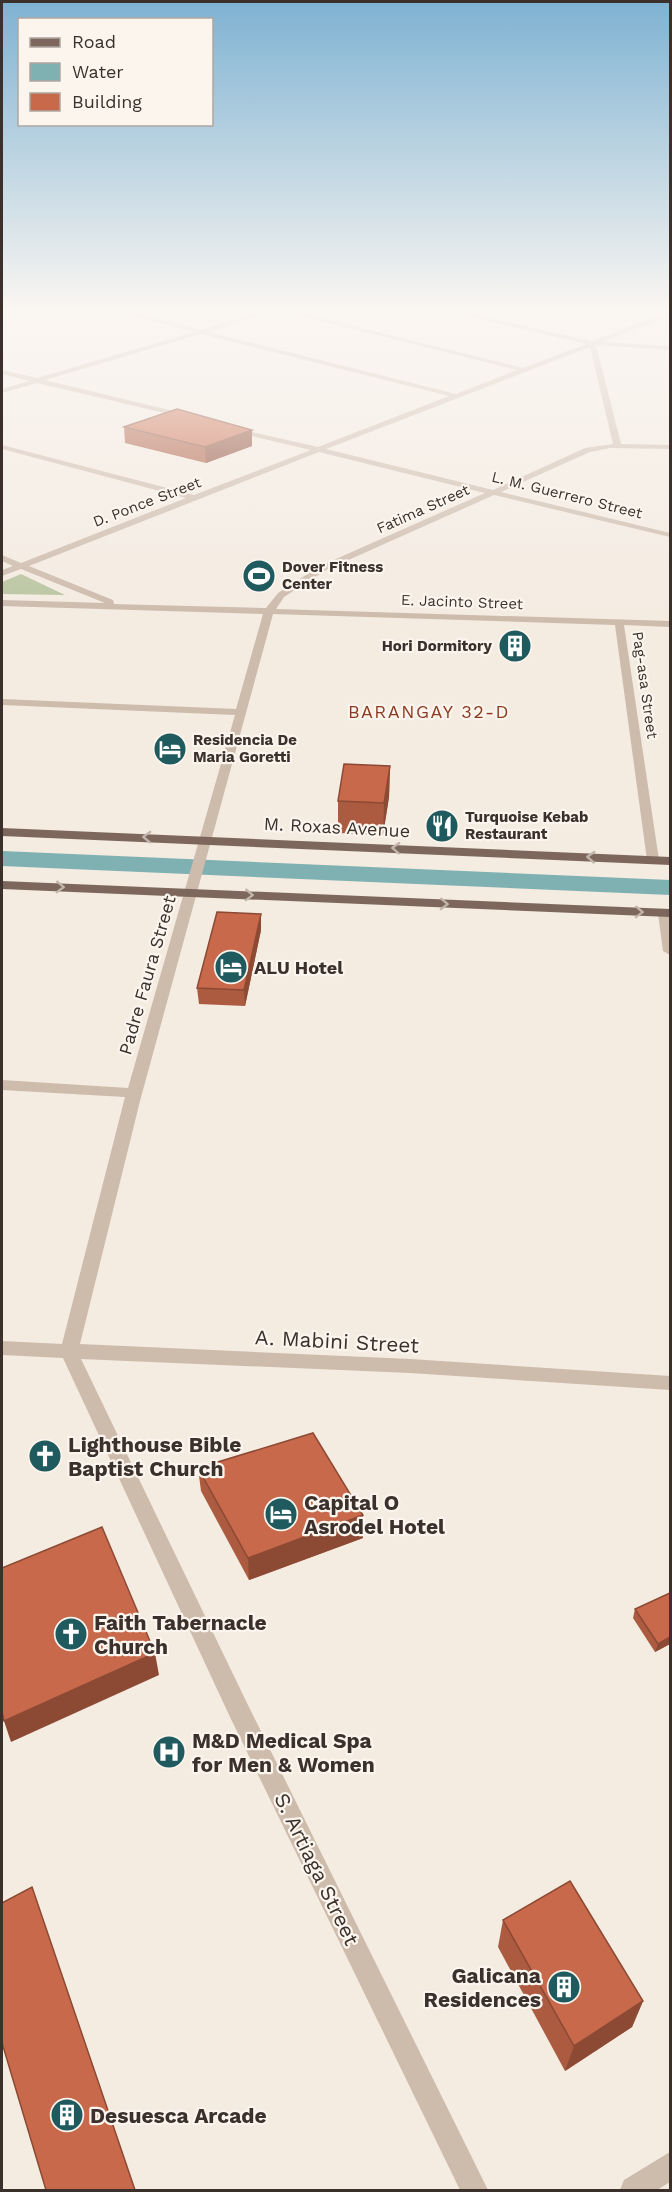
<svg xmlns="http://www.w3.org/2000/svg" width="672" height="2192" font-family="'Work Sans',sans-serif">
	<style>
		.green { fill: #b8c4a0 }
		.water { fill: #7fb0b2 }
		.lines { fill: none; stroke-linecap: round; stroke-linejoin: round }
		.minor { fill: #cdbbac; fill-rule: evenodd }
		.major { fill: #7d675c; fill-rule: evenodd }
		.wall { fill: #ac5a40 }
		.shaded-wall { fill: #8c4a34 }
		.building { fill: #c8694b; stroke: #8c4a34; stroke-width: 1.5 }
		.oneway { stroke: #c2b5ac }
		.labels { text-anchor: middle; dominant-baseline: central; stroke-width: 4.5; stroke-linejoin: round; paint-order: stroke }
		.far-street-label { font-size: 15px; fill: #3b302b; stroke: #fbf5ee }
		.far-poi-label { font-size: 15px; font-weight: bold; fill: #3b302b; stroke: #fbf5ee; text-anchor: start }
		.far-quarter-label { font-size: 18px; letter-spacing: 1.5px; fill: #8c3b22; stroke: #fbf5ee }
		.street-label { font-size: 18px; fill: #3b302b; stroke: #fbf5ee }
		.poi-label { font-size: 18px; font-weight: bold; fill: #3b302b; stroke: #fbf5ee; text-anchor: start }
		.near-street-label { font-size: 21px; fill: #3b302b; stroke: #fbf5ee }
		.near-poi-label { font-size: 21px; font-weight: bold; fill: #3b302b; stroke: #fbf5ee; text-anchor: start }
	</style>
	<rect width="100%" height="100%" fill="#f4ebe1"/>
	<polygon class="green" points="21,574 65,595 2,594 2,582"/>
	<polygon class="water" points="2,851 670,880 670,895 2,866"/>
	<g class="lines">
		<g class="minor">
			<path d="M116 311H127L201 330 263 311H273L208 332 456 394 517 370 280 311H292L523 368 586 344 446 311H458L592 341 670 311V315L602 342 670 346V350L596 345 621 444 670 445V449L610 448 590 452 501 492 670 533V537L494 495 326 570 284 597 276 609 670 621V627L624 625 659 860 653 864 647 860 615 625 273 614 140 1101 80 1344 410 1359 670 1376V1390L410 1373 81 1359 246 1701 488 2190H460L230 1717 63 1358 2 1355V1341L62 1344 125 1097 2 1090V1080L128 1088 235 715 2 705V699L236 709 263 614 2 606V600L105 603 21 569 2 576V570L13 566 2 561V555L21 563 186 498 2 449V445L194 495 311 450 230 431V427L318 447 449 396 201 334 45 380 190 415V419L37 383 2 393V389L29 381 2 374V370L37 378 194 332ZM590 347 613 444 585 448 493 490 326 449ZM319 452 485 493 320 566 278 593 266 608 114 604 113 600 29 566Z"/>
			<polygon points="664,909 670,913 670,955 663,951 658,913"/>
			<polygon points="670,2152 670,2182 657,2190 620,2190 624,2180"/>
		</g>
		<g class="major">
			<polygon points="2,828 670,857 670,865 2,836"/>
			<polygon points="2,881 670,909 670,917 2,889"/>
		</g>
	</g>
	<g class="wall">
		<polygon points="124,427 252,446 206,463 125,443"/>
		<polygon points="390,766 389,797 383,835 338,833 338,801"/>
		<polygon points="261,930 245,1006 199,1004 197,988"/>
		<polygon points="198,1468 363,1515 363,1538 249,1580 201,1491"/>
		<polygon points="670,1593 670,1644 655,1652 633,1618 635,1609"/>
		<polygon points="503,1920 643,2001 632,2027 565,2071 498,1947"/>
	</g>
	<g class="shaded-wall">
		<polygon points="252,430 252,446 206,463 205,447"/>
		<polygon points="390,766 389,797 383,835 384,803"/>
		<polygon points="261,914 261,930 245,1006 244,990"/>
		<polygon points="363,1515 363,1538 249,1580 248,1558"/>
		<polygon points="670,1637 670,1644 655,1652 658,1644"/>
		<polygon points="155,1653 159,1675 11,1742 4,1721"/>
		<polygon points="643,2001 632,2027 565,2071 574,2046"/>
	</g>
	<g class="building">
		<polygon points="177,409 252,430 205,447 124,427"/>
		<polygon points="344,764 390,766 384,803 338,801"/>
		<polygon points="217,912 261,914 244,990 197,988"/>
		<polygon points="313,1433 363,1515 248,1558 198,1468"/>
		<polygon points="102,1527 155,1653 4,1721 2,1712 2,1568"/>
		<polygon points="670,1593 670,1637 658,1644 635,1609"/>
		<polygon points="570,1881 643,2001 574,2046 503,1920"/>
		<polygon points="32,1887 135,2190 46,2190 2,2043 2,1903"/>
	</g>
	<defs><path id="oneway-chevron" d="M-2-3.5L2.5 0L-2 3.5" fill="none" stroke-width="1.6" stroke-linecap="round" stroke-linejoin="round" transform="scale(1.5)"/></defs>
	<g class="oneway">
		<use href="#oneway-chevron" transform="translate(147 837) rotate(-178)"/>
		<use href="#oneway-chevron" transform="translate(396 848) rotate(-177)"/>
		<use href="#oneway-chevron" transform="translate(591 857) rotate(-177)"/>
		<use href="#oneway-chevron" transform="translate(60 887) rotate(2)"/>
		<use href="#oneway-chevron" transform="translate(249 895) rotate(2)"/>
		<use href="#oneway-chevron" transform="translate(444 904) rotate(2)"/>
		<use href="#oneway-chevron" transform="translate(639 912) rotate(2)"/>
	</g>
	<linearGradient id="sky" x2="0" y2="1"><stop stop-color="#7eb2d2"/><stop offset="0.5" stop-color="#faf6f2"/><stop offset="1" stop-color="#faf6f2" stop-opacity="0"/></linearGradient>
	<rect width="672" height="618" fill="url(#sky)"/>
	<defs>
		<g id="stadium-disc" transform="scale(1.725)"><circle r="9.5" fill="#1f5a5e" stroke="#fbf5ee"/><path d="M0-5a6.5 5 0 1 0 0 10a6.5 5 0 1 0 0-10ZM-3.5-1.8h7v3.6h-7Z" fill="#fff"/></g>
		<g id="building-disc" transform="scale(1.725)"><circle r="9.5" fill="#1f5a5e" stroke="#fbf5ee"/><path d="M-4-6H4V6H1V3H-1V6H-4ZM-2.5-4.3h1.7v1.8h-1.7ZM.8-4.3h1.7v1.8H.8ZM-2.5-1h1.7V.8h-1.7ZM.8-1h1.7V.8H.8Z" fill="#fff"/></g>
		<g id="hotel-disc" transform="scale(1.725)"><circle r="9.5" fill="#1f5a5e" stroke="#fbf5ee"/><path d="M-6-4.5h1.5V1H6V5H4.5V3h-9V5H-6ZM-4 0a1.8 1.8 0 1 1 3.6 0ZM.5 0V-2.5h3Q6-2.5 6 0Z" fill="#fff"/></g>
		<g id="restaurant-disc" transform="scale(1.725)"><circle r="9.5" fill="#1f5a5e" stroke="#fbf5ee"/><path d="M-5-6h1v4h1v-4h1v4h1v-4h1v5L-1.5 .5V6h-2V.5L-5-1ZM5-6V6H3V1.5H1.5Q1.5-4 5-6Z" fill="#fff"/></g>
		<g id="church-disc" transform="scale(1.725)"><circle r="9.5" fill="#1f5a5e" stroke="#fbf5ee"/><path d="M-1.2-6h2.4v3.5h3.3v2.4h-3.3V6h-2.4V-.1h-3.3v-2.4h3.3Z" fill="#fff"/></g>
		<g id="hospital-disc" transform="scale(1.725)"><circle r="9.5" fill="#1f5a5e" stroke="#fbf5ee"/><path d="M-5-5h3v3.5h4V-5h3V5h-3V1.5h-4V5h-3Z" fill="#fff"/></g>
	</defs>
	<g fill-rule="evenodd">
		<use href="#stadium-disc" x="259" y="576"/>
		<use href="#building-disc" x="515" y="646"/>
		<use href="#hotel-disc" x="170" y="749"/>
		<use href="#restaurant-disc" x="442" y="826"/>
		<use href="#hotel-disc" x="231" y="967"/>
		<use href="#church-disc" x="45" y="1456"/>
		<use href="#hotel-disc" x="281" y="1514"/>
		<use href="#church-disc" x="71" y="1634"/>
		<use href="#hospital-disc" x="169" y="1752"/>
		<use href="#building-disc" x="564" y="1987"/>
		<use href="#building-disc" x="67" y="2115"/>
	</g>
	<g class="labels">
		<g class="far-street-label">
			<text transform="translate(567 495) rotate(14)">L. M. Guerrero Street</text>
			<text transform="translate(147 502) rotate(-21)">D. Ponce Street</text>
			<text transform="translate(423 509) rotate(-24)">Fatima Street</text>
			<text transform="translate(462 602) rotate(2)">E. Jacinto Street</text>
			<text transform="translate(645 685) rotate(82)">Pag-asa Street</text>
		</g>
		<g class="far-poi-label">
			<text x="282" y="567">Dover Fitness<tspan x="282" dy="17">Center</tspan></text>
			<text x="492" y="646" text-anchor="end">Hori Dormitory</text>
			<text x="193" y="740">Residencia De<tspan x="193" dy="17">Maria Goretti</tspan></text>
			<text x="465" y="817">Turquoise Kebab<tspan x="465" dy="17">Restaurant</tspan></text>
		</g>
		<g class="far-quarter-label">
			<text x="429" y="711">BARANGAY 32-D</text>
		</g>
		<g class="street-label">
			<text transform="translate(337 827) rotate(3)">M. Roxas Avenue</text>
			<text transform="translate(147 975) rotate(-74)">Padre Faura Street</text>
		</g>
		<g class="poi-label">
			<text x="254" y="967">ALU Hotel</text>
		</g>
		<g class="near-street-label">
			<text transform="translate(337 1341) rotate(3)">A. Mabini Street</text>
			<text transform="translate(317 1869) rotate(64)">S. Artiaga Street</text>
		</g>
		<g class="near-poi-label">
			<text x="68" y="1444">Lighthouse Bible<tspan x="68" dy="24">Baptist Church</tspan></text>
			<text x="304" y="1502">Capital O<tspan x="304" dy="24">Asrodel Hotel</tspan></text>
			<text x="94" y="1622">Faith Tabernacle<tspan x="94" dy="24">Church</tspan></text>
			<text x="192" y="1740">M&amp;D Medical Spa<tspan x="192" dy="24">for Men &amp; Women</tspan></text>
			<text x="541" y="1975" text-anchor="end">Galicana<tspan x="541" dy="24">Residences</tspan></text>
			<text x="90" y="2115">Desuesca Arcade</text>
		</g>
	</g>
	<rect width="672" height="2192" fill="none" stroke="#3b302b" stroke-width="6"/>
	<rect x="18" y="18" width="195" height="108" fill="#fbf5ee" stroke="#aea6a0" stroke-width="1.5"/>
	<rect x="30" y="38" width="30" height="9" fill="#7d675c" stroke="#aea6a0" stroke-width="1.5"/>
	<text x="72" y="48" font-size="18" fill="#3b302b">Road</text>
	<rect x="30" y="63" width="30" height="18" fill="#7fb0b2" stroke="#aea6a0" stroke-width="1.5"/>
	<text x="72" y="78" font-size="18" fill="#3b302b">Water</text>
	<rect x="30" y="93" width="30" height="18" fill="#c8694b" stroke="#aea6a0" stroke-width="1.5"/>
	<text x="72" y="108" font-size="18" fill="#3b302b">Building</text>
</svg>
